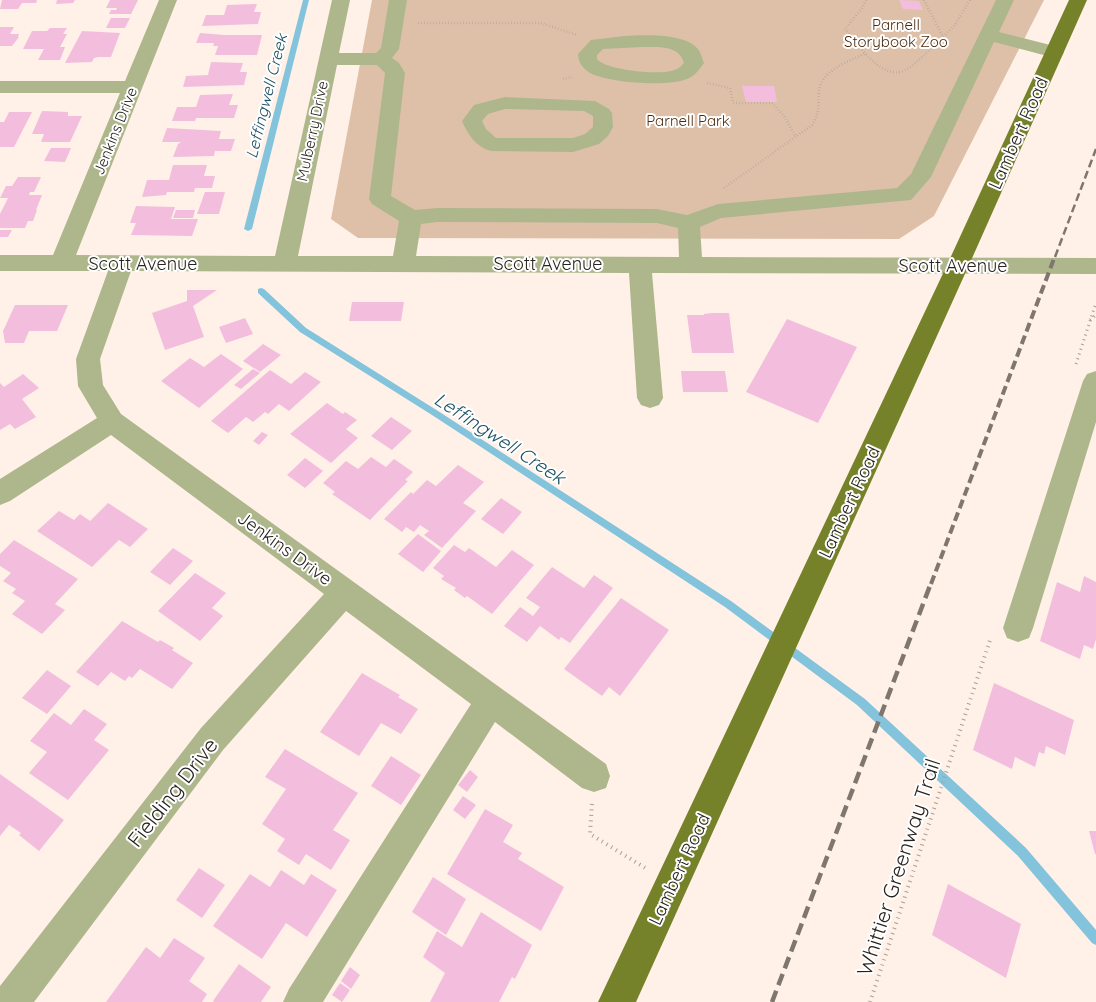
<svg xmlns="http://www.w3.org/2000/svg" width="1096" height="1002" font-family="Quicksand,sans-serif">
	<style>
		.green { fill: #dec0a9 }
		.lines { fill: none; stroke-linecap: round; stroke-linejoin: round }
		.stream { fill: #84c3dc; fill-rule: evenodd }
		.building { fill: #f3bedd }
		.path-far2 { stroke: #aa9f97; stroke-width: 2.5; stroke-dasharray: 0.5 2.5; stroke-linecap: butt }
		.path-far1 { stroke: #aa9f97; stroke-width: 3; stroke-dasharray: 1 4; stroke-linecap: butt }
		.path { stroke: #aa9f97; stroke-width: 4; stroke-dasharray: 1 4.5; stroke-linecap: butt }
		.minor { fill: #aeb78c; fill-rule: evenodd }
		.major { fill: #768229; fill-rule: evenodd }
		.rail-far2 { stroke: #7f7670; stroke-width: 2.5; stroke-dasharray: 8 4; stroke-linecap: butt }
		.rail-far1 { stroke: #7f7670; stroke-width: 4; stroke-dasharray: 9 4.5; stroke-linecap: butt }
		.rail { stroke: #7f7670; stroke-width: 4.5; stroke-dasharray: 12 6; stroke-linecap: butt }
		.labels { text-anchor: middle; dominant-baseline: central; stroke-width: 4; stroke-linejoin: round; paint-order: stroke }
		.far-park-label { font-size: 15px; fill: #4a2a0e; stroke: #fff }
		.far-street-label { font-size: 15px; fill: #29231f; stroke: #fff }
		.far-water-label { font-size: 16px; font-style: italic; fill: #1b5062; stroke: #fff }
		.street-label { font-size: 18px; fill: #29231f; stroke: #fff }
		.water-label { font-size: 19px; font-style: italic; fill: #1b5062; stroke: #fff }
		.near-street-label { font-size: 21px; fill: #29231f; stroke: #fff }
	</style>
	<rect width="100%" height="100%" fill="#fff1e7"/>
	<polygon class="green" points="372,0 1044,0 934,216 899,239 358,238 331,219"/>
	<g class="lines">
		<g class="stream">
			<polygon points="303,0 309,0 252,229 248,231 244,229"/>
			<polygon points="261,288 264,289 306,328 438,411 731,601 865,699 1026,848 1096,930 1096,945 1092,943 1018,856 857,705 725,607 432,415 300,332 258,293 258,289"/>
		</g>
	</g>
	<g class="building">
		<polygon points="2,0 37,0 36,3 22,3 18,9 0,9"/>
		<polygon points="57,0 75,0 73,3 56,4"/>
		<polygon points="110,0 138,0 131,14 109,14 111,10 116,10 117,8 106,8"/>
		<polygon points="899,0 919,1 923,10 903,9"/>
		<polygon points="257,4 254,12 261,12 258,24 202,26 206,15 224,15 227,5"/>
		<polygon points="111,18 130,18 125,28 106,28"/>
		<polygon points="0,27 14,27 10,34 19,34 18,37 19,37 12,46 0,46"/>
		<polygon points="50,28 67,28 63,34 67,34 60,47 65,47 60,60 38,60 44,49 23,49 32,31 47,31"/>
		<polygon points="82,31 120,33 111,57 98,57 94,58 92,62 65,63"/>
		<polygon points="200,33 225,35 262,35 257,55 215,55 218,46 213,46 214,43 196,43"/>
		<polygon points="211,62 243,63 240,72 247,72 244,85 183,87 186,76 208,75"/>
		<polygon points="742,86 774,86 777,102 746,102"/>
		<polygon points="233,94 229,105 238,105 234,118 196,118 195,121 172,121 177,107 196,107 200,95"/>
		<polygon points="42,111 68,112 68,116 82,116 70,142 41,142 44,134 32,134"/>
		<polygon points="9,112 32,112 14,147 0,147 0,122 4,122"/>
		<polygon points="167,128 221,131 219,139 235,139 231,151 215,151 214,156 173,157 178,144 181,142 162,142"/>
		<polygon points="51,148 71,148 65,162 44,161"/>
		<polygon points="173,165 207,165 204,176 215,176 212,188 195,188 194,192 167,192 166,195 142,197 147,180 169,180"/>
		<polygon points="18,177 41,177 34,192 30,192 29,195 42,195 36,210 37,210 33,221 28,221 25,228 0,228 0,214 8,198 0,198 6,186 12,186"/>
		<polygon points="205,192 225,192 219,214 197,214"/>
		<polygon points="136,206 175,207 171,219 198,219 192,236 131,235 136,223 130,223"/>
		<polygon points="176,210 195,210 193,218 173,218"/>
		<polygon points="0,230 12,230 8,237 0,237"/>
		<polygon points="187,290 217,290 193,306 204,337 165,350 152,313 187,301"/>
		<polygon points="352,302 404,302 401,321 349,321"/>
		<polygon points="15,305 68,305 57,331 29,331 24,343 5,343 3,331"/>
		<polygon points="712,313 729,313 734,353 692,353 687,315 704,315 704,314"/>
		<polygon points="245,318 253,334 226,343 219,327"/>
		<polygon points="787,319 857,347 818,423 746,392"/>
		<polygon points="263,344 281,355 260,372 243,361"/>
		<polygon points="221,354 243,369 199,408 161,381 190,358 204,367"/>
		<polygon points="253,369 260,373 241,389 234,385"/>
		<polygon points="270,370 291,384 305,372 321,382 289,411 279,404 268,414 265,412 253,422 246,417 228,433 211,421"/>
		<polygon points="681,371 725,371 728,392 683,392"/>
		<polygon points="23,374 39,388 22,399 36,417 15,429 10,424 0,430 0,383 4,387"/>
		<polygon points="327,403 343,414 345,412 357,420 346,429 358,438 331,463 290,434"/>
		<polygon points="391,417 412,431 392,450 371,436"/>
		<polygon points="262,432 268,435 259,445 253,441"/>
		<polygon points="371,457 386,467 394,459 413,472 405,480 408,481 370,520 332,494 335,492 323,483 346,461 358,469"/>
		<polygon points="305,458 323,471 305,488 287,475"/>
		<polygon points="458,465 484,482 463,503 476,511 442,548 424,535 429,531 420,525 414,532 406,527 402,532 384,519 411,492 413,494 427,480 436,486"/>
		<polygon points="501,498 522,512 503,534 481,519"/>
		<polygon points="108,503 148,529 130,547 119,540 92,567 37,531 59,511 74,520 80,514 90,521"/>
		<polygon points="418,534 441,551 423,572 398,554"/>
		<polygon points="14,540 78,579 55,604 65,610 42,634 12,614 25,601 12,593 16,589 3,581 11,573 0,566 0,554"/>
		<polygon points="454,545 465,552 469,548 496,567 512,550 534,565 492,614 467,596 465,598 454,590 456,588 441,579 444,576 433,568"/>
		<polygon points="173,548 193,561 170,585 150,572"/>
		<polygon points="552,567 584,588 594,575 613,588 570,643 561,637 559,640 540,626 527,642 504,626 520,607 533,616 540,607 526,598"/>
		<polygon points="195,573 226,593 212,608 223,616 200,641 158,611"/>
		<polygon points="1084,576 1096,582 1096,639 1093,649 1084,645 1080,659 1040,641 1057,582 1080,592"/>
		<polygon points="621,598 669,630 620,696 609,687 602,696 564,669"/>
		<polygon points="122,621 158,642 160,640 174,648 172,650 193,663 172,689 140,669 132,678 129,676 125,681 111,672 98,686 76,672"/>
		<polygon points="47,670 71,686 47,714 22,698"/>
		<polygon points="362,673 400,695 398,697 418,709 401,734 381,723 359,756 320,732"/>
		<polygon points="994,683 1074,720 1065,755 1046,746 1044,754 1039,752 1035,767 1015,757 1012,769 973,750"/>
		<polygon points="84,709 107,724 94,740 109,750 68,800 29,773 47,752 30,741 54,713 71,725"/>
		<polygon points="285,749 358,793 333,830 350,840 331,870 306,854 299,865 277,851 285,839 262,824 286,789 265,777"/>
		<polygon points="391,756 421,775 401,805 371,786"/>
		<polygon points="470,770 478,777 467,792 458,785"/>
		<polygon points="0,774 64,820 39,851 19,835 21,833 9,825 0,836"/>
		<polygon points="463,796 476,805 465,819 453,810"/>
		<polygon points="485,809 513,825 503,842 522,853 518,859 564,887 541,931 447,874"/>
		<polygon points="1089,831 1096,831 1096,854 1095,854"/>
		<polygon points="199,868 225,885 202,918 176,900"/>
		<polygon points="281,870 304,885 311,874 337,890 307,937 286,923 262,959 213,926 250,874 270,887"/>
		<polygon points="433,877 466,899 446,935 412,912"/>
		<polygon points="948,884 1021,924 1006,978 932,935"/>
		<polygon points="481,912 532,945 515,979 512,977 499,1002 430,1002 445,973 423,957 437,931 462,947"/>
		<polygon points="174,938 205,958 189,981 207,994 202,1002 106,1002 146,947 160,958"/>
		<polygon points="239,964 271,987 261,1002 214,1002 213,1001"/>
		<polygon points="350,967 360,975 351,989 341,981"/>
		<polygon points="340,983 350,990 342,1002 332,995"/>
	</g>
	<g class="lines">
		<g class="path-far2">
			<path d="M866 0 862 8 845 29C857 43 882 82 905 70 916 65 933 46 943 37"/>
			<polyline points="924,0 943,37 955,25 970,0"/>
			<polyline points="418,23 541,23 577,35"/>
			<polyline points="563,79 572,77"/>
			<polyline points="707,83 730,88 733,103 772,103 784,116 796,137"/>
			<path d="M724 188 812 125C820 113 818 105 819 91 821 70 850 61 866 53"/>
		</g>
		<g class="path-far1">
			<polyline points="1090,320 1096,315"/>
			<polyline points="1076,364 1096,303"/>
		</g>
		<g class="path">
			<polyline points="592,804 590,834 647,869"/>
			<polyline points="870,1002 991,637"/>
		</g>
		<g class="minor">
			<path d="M159 0H177L76 255 275 256 332 0H350L339 53H376L381 48 389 0H407L399 49 392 58 399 63 405 73 391 196 415 210 437 208 657 209 687 215 718 204 897 188 911 174 996 0H1014L999 32 1062 48 1064 52 1062 56 1055 58 994 42 931 177 911 200 721 218 700 227 702 257 1096 258V274L652 273 663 398 659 405 650 408 641 405 637 398 629 273 131 271 100 359 103 385 121 414 606 764 610 776 606 788 594 792 582 788 495 722 323 1002H283L289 989 471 704 346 611 223 750 34 1002H0V986L201 728 324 594 111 435 10 501 0 505V479L97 418 78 386 76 359 108 271H0V255H53L120 93H0V81H125ZM337 65H377L385 73 369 199 372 204 399 221 393 256H298ZM437 222 657 223 678 228 679 257 416 256 421 224Z"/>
			<path d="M624 36C643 35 683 33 697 48 701 52 702 58 704 63 699 70 695 76 687 79 667 87 609 83 590 73 583 69 578 62 578 54L591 40ZM643 47C659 47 679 45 684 63 681 67 676 70 671 71 657 75 605 70 597 59V55L603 49Z"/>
			<path d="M505 97 595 101 609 109 612 113 613 127 608 136 599 144 573 152 491 151C476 147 468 135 462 121L474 105ZM505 109 584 111 593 116V127L585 134 573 138H496L486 129 482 121 488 114Z"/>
			<polygon points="1096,371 1096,422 1033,628 1029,638 1018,642 1007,638 1003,628 1083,381 1087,374"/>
		</g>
		<polygon class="major" points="1069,0 1087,0 969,265 636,1002 598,1002 947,265"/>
		<polyline class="rail-far2" points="1055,257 1096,149"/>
		<polyline class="rail-far1" points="931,584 1055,256"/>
		<polyline class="rail" points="772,1002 931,583"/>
	</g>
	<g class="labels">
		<g class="far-park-label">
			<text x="896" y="24">Parnell<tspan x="896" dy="17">Storybook Zoo</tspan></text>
			<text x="688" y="120">Parnell Park</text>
		</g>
		<g class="far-street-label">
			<text transform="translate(115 131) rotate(-68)">Jenkins Drive</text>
			<text transform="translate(312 131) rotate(-78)">Mulberry Drive</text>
		</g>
		<g class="far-water-label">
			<text transform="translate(266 96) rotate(-76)">Leffingwell Creek</text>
		</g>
		<g class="street-label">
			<text transform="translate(1018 133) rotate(-66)">Lambert Road</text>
			<text x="143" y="263">Scott Avenue</text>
			<text x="548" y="263">Scott Avenue</text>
			<text x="953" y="265">Scott Avenue</text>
			<text transform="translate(849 502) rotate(-65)">Lambert Road</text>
			<text transform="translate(285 548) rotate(36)">Jenkins Drive</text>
			<text transform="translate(679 869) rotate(-65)">Lambert Road</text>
		</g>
		<g class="water-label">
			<text transform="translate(500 438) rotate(33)">Leffingwell Creek</text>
		</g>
		<g class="near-street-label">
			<text transform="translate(172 792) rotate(-52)">Fielding Drive</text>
			<text transform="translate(898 867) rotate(-72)">Whittier Greenway Trail</text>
		</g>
	</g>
</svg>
